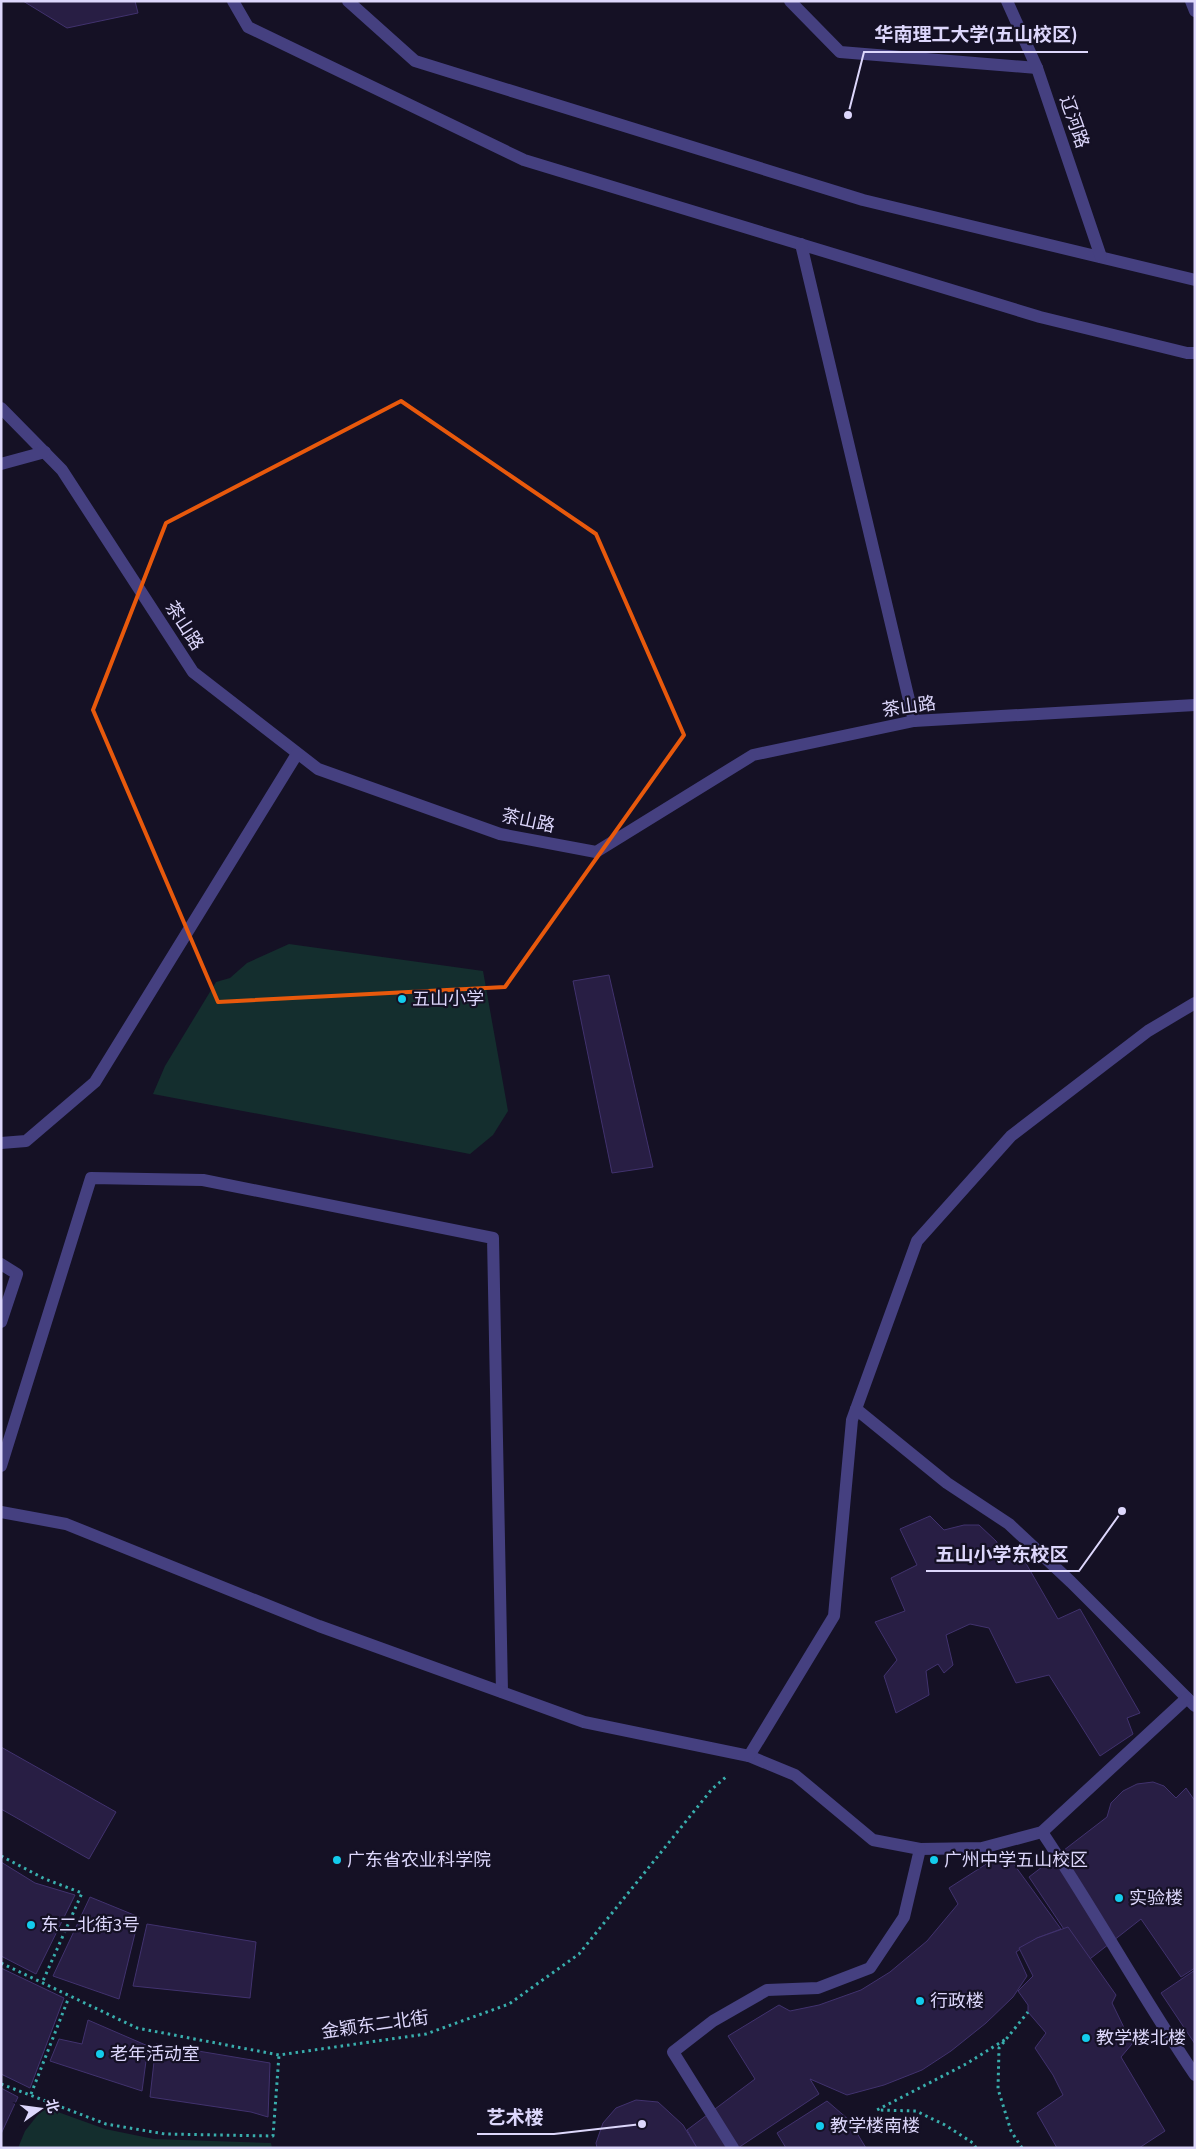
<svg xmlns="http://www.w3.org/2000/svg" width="1196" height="2149" font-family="'Source Sans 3','Noto Sans SC',sans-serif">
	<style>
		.green { fill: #142e2e }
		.building { fill: #281e44; stroke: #41326e }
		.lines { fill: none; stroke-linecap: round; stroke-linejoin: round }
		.path { stroke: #39aead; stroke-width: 3; stroke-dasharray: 2.5 4; stroke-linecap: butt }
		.service { stroke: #454080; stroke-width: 12 }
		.minor { stroke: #454080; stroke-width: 12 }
		.marked { fill: none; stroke: #e8590c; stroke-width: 4; stroke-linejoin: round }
		.poi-dot { fill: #13ccec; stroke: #151125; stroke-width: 2 }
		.labels { text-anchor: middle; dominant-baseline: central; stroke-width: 4.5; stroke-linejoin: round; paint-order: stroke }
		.street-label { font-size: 18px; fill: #ddd7fc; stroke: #151125 }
		.poi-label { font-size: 18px; fill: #ddd7fc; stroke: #151125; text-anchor: start }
		.leader { fill: none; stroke: #ddd7fc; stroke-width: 2 }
		.callout-dot { fill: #ddd7fc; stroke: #151125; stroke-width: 2 }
		.callout-label { font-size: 19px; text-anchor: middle; font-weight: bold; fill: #ddd7fc; stroke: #151125; stroke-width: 4.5; stroke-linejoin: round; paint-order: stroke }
	</style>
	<rect width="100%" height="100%" fill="#151125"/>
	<g class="green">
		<polygon points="289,944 483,971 508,1111 493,1135 470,1154 153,1094 165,1066 216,982 230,978 247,963"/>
		<polygon points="44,2107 105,2129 154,2139 271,2143 272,2148 18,2148 25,2131"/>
	</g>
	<g class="building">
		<polygon points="23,1 135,1 138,13 67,28"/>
		<polygon points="609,975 653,1167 612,1173 573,981"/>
		<polygon points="930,1516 944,1530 964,1525 979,1525 996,1541 1003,1552 1016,1546 1058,1619 1080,1609 1140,1713 1127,1718 1133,1734 1100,1756 1049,1675 1016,1683 989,1628 970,1624 946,1635 953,1665 944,1673 938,1664 926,1671 929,1695 896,1713 884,1676 897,1660 875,1622 905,1611 891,1578 917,1565 900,1529"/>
		<polygon points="1,1747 116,1812 89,1859 1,1809"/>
		<polygon points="1153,1782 1164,1786 1176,1798 1186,1788 1195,1801 1195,1968 1181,1977 1141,1919 1086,1962 1029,1877 1107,1817 1111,1803 1123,1791 1137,1784"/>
		<polygon points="1005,1852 1061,1929 1037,1938 1016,1952 1027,1976 1013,1997 986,2023 951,2051 922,2070 884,2085 847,2095 810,2079 819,2094 738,2148 697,2148 687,2130 755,2079 728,2036 779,2005 790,2011 819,2005 861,1990 890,1972 927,1941 958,1904 949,1888"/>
		<polygon points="1,1862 35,1883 75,1895 36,1974 1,1956"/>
		<polygon points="90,1897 139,1917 119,1999 53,1976"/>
		<polygon points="147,1924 256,1942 250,1998 133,1986"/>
		<polygon points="1068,1927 1116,1995 1112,2003 1132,2044 1121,2057 1165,2131 1139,2148 1057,2148 1037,2113 1063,2095 1053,2075 1035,2048 1046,2033 1028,2012 1028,2005 1018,1991 1033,1976 1019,1948 1037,1938"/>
		<polygon points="1,1968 64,1998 30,2088 1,2074"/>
		<polygon points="1195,1970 1195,2044 1161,1993"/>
		<polygon points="88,2020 148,2046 142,2091 50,2061 59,2039 82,2044"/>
		<polygon points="156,2044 270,2063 268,2117 251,2112 150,2097"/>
		<polygon points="1,2088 18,2097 1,2134"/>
		<polygon points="636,2100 658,2102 683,2125 697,2148 597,2148 596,2143 603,2123 616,2108"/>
		<polygon points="827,2101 849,2120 866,2148 786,2148 777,2133"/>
	</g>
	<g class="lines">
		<g class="path">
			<polyline points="1,1856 45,1879 82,1893 42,1983"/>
			<polyline points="1,1963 137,2028 279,2055 426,2034 509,2004 579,1954 712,1789 727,1776"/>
			<polyline points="1,2084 106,2124 165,2134 273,2136 279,2055"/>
			<polyline points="31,2094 69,1997"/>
			<polyline points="976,2148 973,2143 945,2125 916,2111 877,2110 966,2064 1006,2039"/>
			<polyline points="1022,2148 1011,2131 998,2089 999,2048 1028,2012"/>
		</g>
		<g class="service">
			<polyline points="856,1409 947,1483 1009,1524 1071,1582 1195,1706"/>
			<polyline points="749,1756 795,1775 873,1840 920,1849 982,1848 1042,1832 1187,1698"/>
			<path d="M1042 1832C1095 1911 1141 1995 1195 2075"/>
			<polyline points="733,2148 673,2052 713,2021 767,1990 818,1988 870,1968 904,1917 920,1849"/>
		</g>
		<g class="minor">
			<polyline points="233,1 248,27 524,160 1040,317 1187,353 1195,353"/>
			<polyline points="348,1 415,61 863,200 1195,280"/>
			<polyline points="790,1 840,52 1037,68"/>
			<polyline points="1007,1 1037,68 1101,257"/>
			<polyline points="1191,1 1195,11"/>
			<polyline points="801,244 914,721"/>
			<polyline points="1,408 62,470 193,672 318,769 500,834 596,852 753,755 914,721 1195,705"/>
			<polyline points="1,464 45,452"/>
			<polyline points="1,1143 26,1141 95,1082 297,754"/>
			<polyline points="1,1264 17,1274 1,1322"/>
			<polyline points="1,1466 91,1178 203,1180 493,1238 502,1692"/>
			<polyline points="1,1512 66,1524 319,1626 584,1722 749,1756 834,1616 852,1420 917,1241 1011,1136 1148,1031 1195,1003"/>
		</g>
	</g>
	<path class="marked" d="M401 401 596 534 684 735 505 987 218 1002 93 710 166 523Z"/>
	<g class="poi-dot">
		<circle cx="402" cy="999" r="5"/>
		<circle cx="337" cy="1860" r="5"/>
		<circle cx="934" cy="1860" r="5"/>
		<circle cx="1119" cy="1898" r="5"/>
		<circle cx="31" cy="1925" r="5"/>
		<circle cx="920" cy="2001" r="5"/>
		<circle cx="1086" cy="2038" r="5"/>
		<circle cx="100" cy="2054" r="5"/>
		<circle cx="820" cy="2126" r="5"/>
	</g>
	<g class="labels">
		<g class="street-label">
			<text transform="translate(1074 122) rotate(71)">辽河路</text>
			<text transform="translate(184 626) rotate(57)">茶山路</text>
			<text transform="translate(909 707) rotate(-8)">茶山路</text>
			<text transform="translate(528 821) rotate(12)">茶山路</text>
			<text transform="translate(375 2025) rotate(-8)">金颖东二北街</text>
		</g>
		<g class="poi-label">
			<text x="412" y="999">五山小学</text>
			<text x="347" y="1860">广东省农业科学院</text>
			<text x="944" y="1860">广州中学五山校区</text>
			<text x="1129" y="1898">实验楼</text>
			<text x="41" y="1925">东二北街3号</text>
			<text x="930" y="2001">行政楼</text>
			<text x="1096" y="2038">教学楼北楼</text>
			<text x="110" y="2054">老年活动室</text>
			<text x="830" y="2126">教学楼南楼</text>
		</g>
	</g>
	<path class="leader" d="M848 115L864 52H1088M1122 1511L1079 1571H926M642 2124L554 2134H477"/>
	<g class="callout-dot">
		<circle cx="848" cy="115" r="5"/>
		<circle cx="1122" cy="1511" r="5"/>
		<circle cx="642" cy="2124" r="5"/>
	</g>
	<g class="callout-label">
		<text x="976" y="41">华南理工大学(五山校区)</text>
		<text x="1002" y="1561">五山小学东校区</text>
		<text x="515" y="2124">艺术楼</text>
	</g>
	<rect width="1196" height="2149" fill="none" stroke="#ddd7fc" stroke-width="5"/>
	<g transform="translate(40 2109) rotate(76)" stroke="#151125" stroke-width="4" paint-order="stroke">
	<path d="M0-4L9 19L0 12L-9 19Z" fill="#ddd7fc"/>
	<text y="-8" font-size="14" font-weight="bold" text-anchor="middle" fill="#ddd7fc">北</text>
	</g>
</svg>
